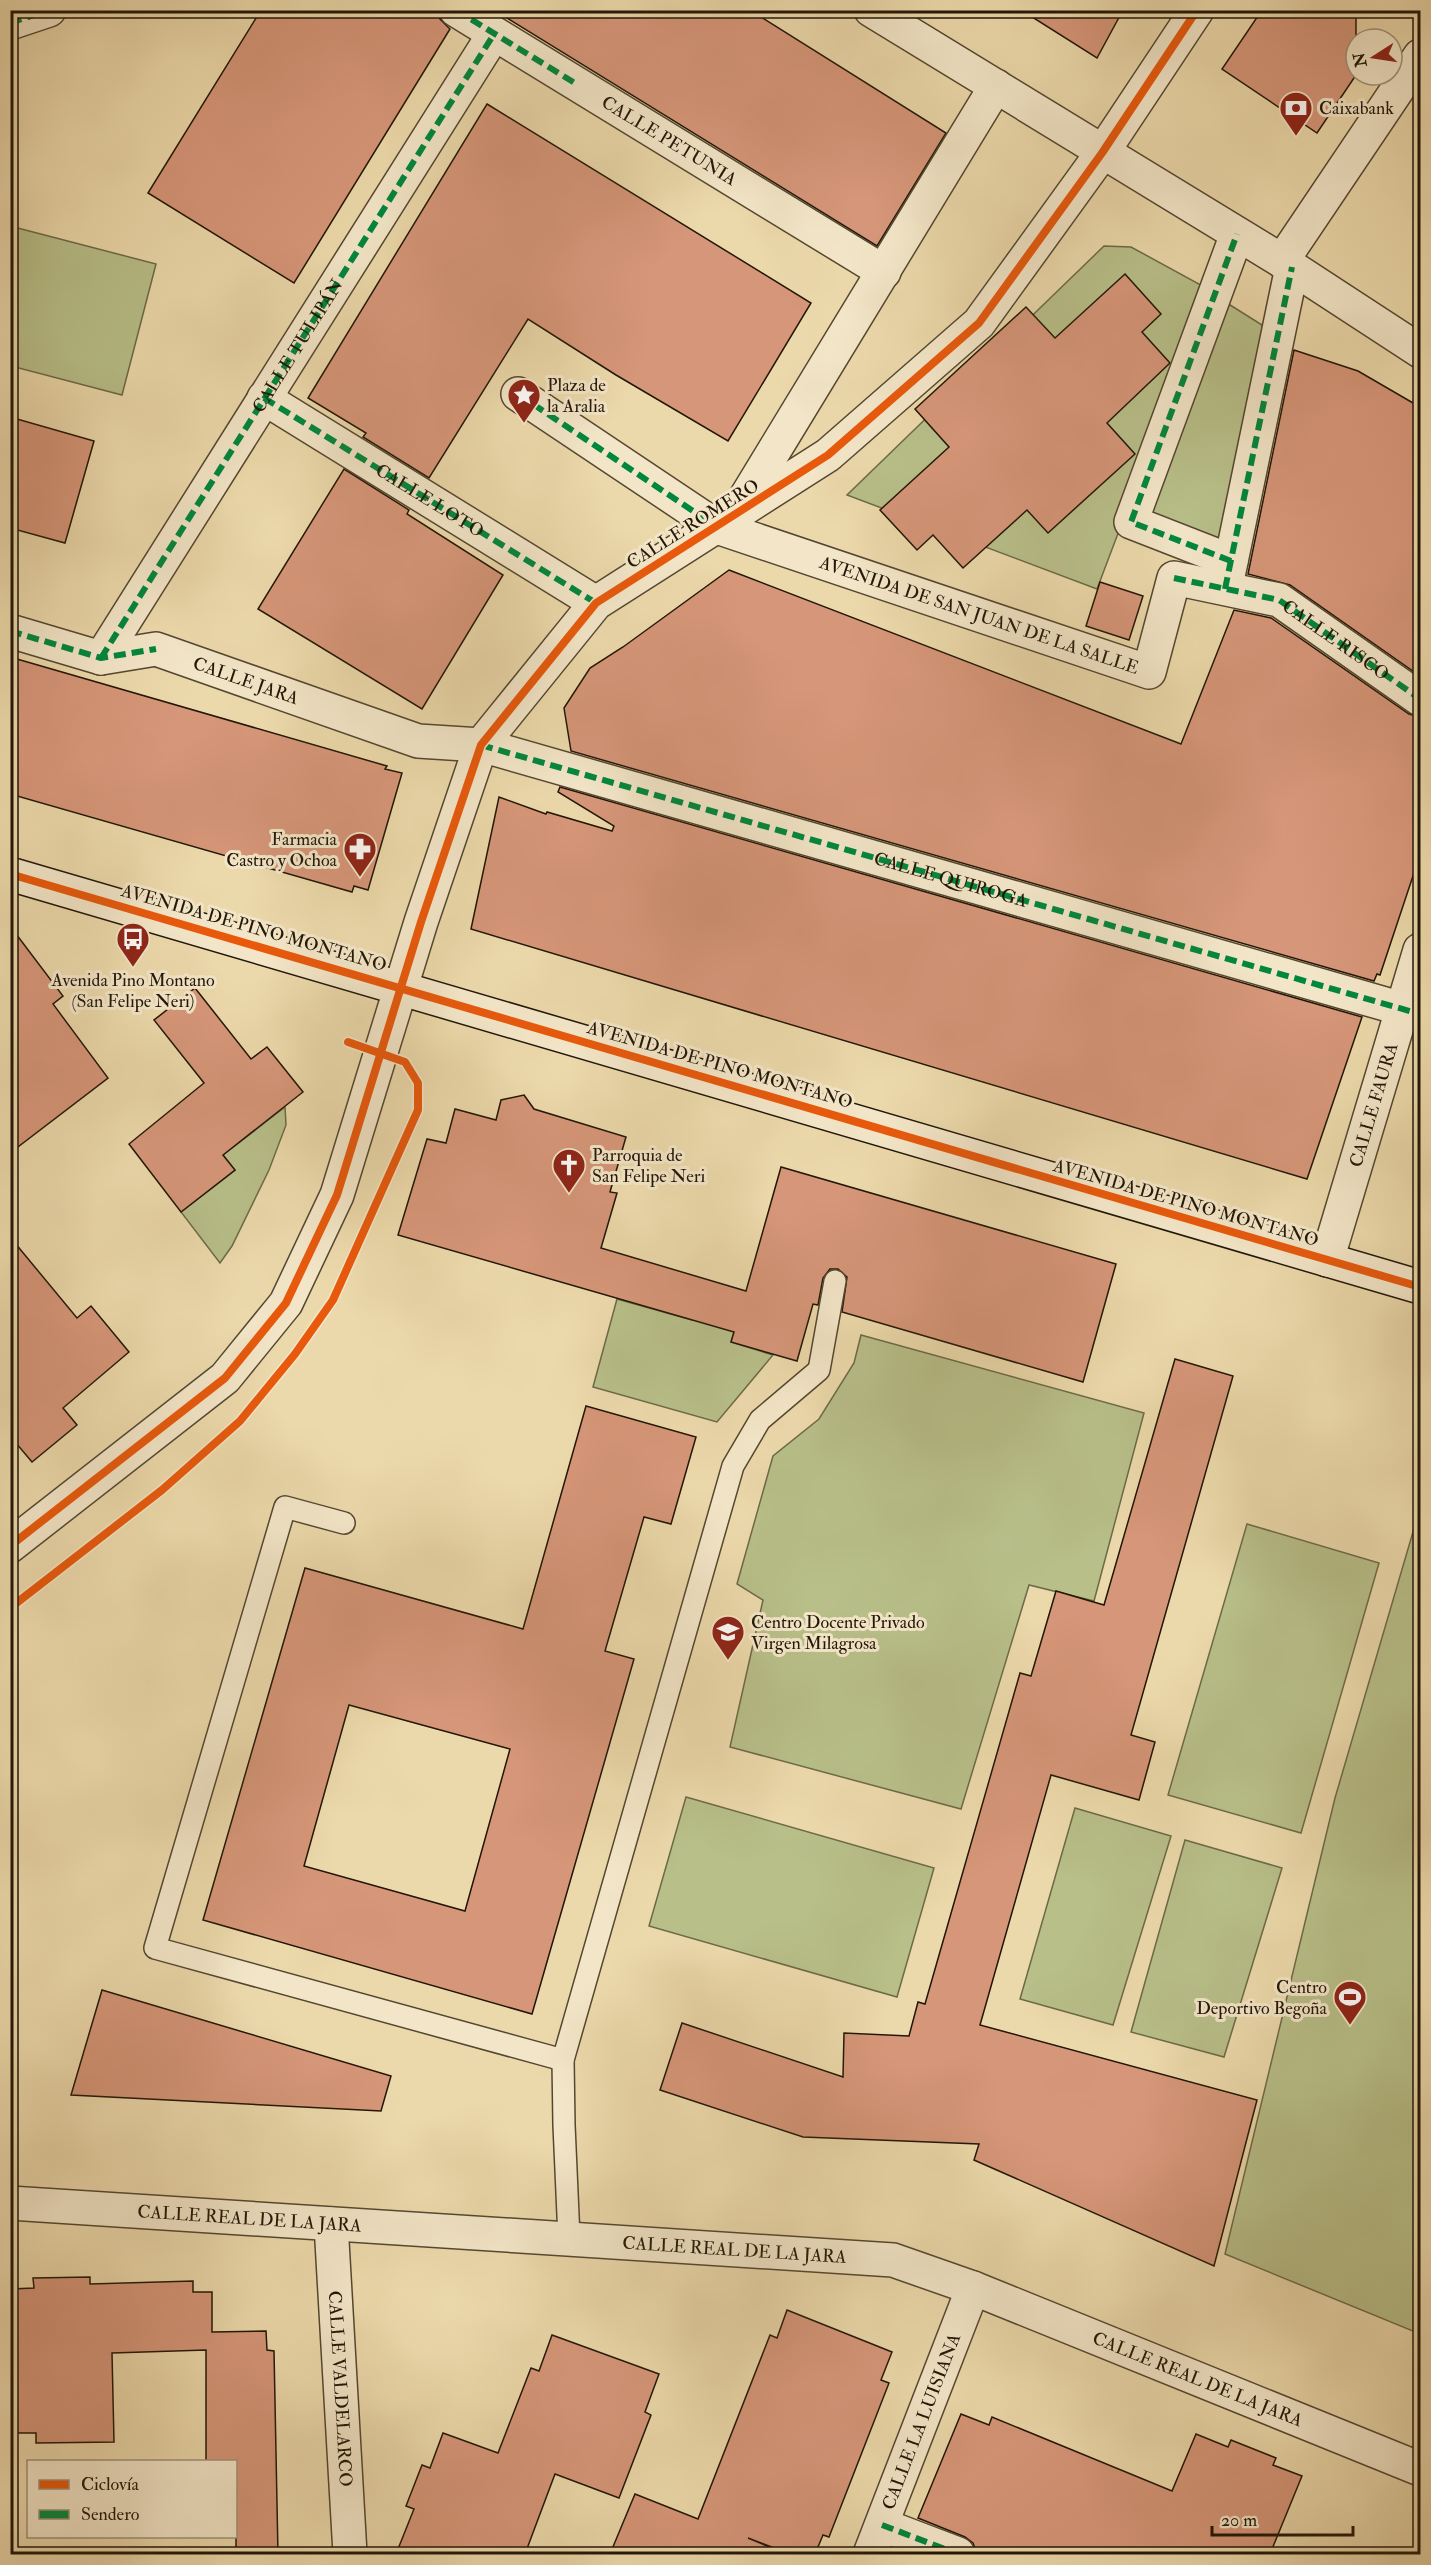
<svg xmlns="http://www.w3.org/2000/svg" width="1431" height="2565" font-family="'IM FELL Double Pica',serif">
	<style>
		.green { fill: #b8bf89; stroke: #6c6a48; stroke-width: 1.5 }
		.building { fill: #d69679; stroke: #211607; stroke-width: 1.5; fill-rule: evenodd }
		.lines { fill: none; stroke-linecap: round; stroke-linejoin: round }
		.lane-casing { stroke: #544730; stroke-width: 24 }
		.street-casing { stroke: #544730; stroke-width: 36 }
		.secondary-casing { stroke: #211607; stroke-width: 36 }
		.lane { stroke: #f3e6c8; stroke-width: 21 }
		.street { stroke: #f3e6c8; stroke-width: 33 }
		.secondary { stroke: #f3e6c8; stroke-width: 33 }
		.quiet { stroke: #00873e; stroke-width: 6; stroke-dasharray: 12 6; stroke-linecap: butt }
		.cycleway-casing { stroke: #f3e6c8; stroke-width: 11 }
		.cycleway { stroke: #e8590c; stroke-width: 8 }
		.labels { text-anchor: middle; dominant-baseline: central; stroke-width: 6; stroke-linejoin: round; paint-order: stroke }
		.poi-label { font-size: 18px; fill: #211607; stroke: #f3e6c8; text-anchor: start }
		.street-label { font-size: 18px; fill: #211607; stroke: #f3e6c8 }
	</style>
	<rect width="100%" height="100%" fill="#ecd9ab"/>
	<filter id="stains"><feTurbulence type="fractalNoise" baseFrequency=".00333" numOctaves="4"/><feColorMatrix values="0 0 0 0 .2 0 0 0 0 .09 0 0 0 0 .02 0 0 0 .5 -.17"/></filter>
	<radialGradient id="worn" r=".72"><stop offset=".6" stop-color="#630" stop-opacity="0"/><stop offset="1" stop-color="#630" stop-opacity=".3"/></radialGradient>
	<g class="green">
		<polygon points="10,226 156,264 122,395 11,366"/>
		<polygon points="1104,246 1131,247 1210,290 1097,589 847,495"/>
		<polygon points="1219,298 1262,325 1265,357 1228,551 1140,516"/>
		<polygon points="285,1107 286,1125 269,1170 232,1246 220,1263 181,1212 235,1170 223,1155"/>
		<polygon points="617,1299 692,1320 740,1313 731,1342 773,1355 717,1422 593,1387"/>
		<polygon points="861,1335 1144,1413 1094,1601 1029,1585 961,1809 730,1747 763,1600 737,1584 773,1456 819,1419 854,1363"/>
		<polygon points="1420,1508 1420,2334 1225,2254 1335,1798"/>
		<polygon points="1247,1524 1379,1563 1301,1833 1168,1795"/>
		<polygon points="686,1797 934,1868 897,1997 649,1926"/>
		<polygon points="1075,1808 1171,1836 1113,2025 1020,1999"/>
		<polygon points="1185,1840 1282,1868 1224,2057 1131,2032"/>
	</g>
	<g class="building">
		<polygon points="261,10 437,10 440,19 450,29 294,283 148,193"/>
		<polygon points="494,10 750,10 946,133 877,246"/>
		<polygon points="1021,10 1123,10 1097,58"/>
		<polygon points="1262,10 1356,10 1356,75 1317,133 1222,69"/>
		<polygon points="487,104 811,303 728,441 616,375 528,319 429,478 363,437 366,433 308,398"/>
		<polygon points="1125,274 1161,314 1142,332 1170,363 1107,423 1135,454 1048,533 1027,510 963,568 933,535 917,550 880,510 949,447 915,409 1026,307 1055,338"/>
		<polygon points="1294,350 1358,371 1420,407 1420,676 1290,585 1248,574"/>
		<polygon points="10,417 94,441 65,543 10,528"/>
		<polygon points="344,469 409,510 407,514 503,575 422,709 258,609"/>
		<polygon points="729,570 1181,744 1234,610 1271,618 1409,714 1420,717 1420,855 1380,975 1377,974 1374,981 571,751 564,708 590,668 623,647"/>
		<polygon points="1100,582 1143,596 1129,640 1086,626"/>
		<polygon points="10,657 387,766 385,769 402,773 368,890 354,886 352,892 10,794"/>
		<polygon points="560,787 1362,1017 1307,1179 471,929 499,797 546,814 547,812 612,831 614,826 558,792"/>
		<polygon points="10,926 63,996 53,1004 108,1078 10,1153"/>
		<polygon points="195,988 251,1059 267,1047 303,1092 223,1155 235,1170 181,1212 129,1144 204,1083 154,1020"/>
		<polygon points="524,1095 534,1109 626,1137 610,1192 617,1193 601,1248 746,1291 781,1167 1116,1264 1083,1382 842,1312 847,1277 838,1269 830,1269 823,1278 818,1305 813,1304 797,1361 731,1342 734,1332 398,1235 427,1139 446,1143 455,1109 496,1120 501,1100"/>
		<polygon points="10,1237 77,1318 91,1306 129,1352 63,1408 77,1425 32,1462 10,1436"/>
		<polygon points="1175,1359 1233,1376 1131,1735 1155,1742 1139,1800 1051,1775 980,2025 1257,2100 1214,2266 974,2160 979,2144 803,2137 660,2090 682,2023 843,2077 844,2033 909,2036 918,2002 925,2004 1020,1673 1031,1676 1056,1591 1104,1605"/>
		<path d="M586 1406 696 1437 671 1524 644 1517 605 1651 634 1659 532 2014 203 1920 305 1568 523 1629ZM349 1705 510 1749 465 1911 304 1866Z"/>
		<polygon points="102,1990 391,2076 381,2111 71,2095"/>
		<polygon points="90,2277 90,2284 193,2281 193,2292 212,2292 212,2332 266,2331 267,2350 274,2351 278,2554 236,2554 236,2462 206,2462 206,2350 112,2353 114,2442 36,2443 36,2433 13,2433 11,2289 34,2288 33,2278"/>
		<polygon points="787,2310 892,2352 881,2380 889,2383 829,2537 823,2535 815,2554 790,2554 748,2538 781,2552 781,2554 610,2554 635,2494 698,2519 770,2335 777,2338"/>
		<polygon points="552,2335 659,2374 645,2412 651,2415 619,2498 555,2474 525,2554 396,2554 414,2509 406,2506 422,2465 430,2468 443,2433 498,2453 531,2368 539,2371"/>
		<polygon points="961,2414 989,2425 992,2417 1172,2491 1196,2434 1228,2447 1231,2440 1276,2458 1273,2465 1302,2476 1270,2554 984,2554 976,2551 973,2543 965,2537 918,2518"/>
	</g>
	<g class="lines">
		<g class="lane-casing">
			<g id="lane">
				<polyline points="344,1523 285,1507 155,1948 563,2060"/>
				<polyline points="569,2238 564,2125 563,2060 733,1466 760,1420 819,1370 835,1281"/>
			</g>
		</g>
		<g class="street-casing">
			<g id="street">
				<path id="s1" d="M456 10 884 272"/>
				<polyline points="871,10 1282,261 1420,351"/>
				<polyline points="10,23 49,10"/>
				<polyline points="1282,261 1420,56"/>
				<path id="s2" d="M518 394 717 527 1149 672 1174 578 1279 600 1420 699"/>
				<path id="s3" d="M264 398 596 603"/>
				<polyline points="738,510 996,86"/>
				<polyline points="1231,561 1131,522 1237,234"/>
				<polyline points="1227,581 1292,267"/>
				<path id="s4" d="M10 631 101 658 156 649 418 741 481 745 1420 1014"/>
				<polyline points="101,658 494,34"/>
				<path id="s5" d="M1327 1260 1420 950"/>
				<polyline points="10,1546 225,1378 286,1303 337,1195 421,922 481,745 596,603 828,455 979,323 1102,153 1197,10"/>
				<path id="s6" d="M10 2203 893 2260 973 2288 1420 2469"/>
				<path id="s7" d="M331 2224 350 2554"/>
				<polyline points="882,2525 958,2554"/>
				<path id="s8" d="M870 2554 973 2288"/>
			</g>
		</g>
		<g class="secondary-casing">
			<polyline id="secondary" points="10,874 1420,1287"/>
		</g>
		<use href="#lane" class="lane"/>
		<use href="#street" class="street"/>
		<use href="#secondary" class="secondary"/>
		<g class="quiet">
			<polyline points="456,10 578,85"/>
			<polyline points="10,23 49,10"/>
			<polyline points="518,394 717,527"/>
			<polyline points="264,398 596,603"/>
			<polyline points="1231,561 1131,522 1237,234"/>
			<polyline points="1174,578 1279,600 1420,699"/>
			<polyline points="1225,589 1292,267"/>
			<polyline points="10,631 101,658 156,649"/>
			<path id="s9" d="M101 658 494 34"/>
			<polyline points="481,745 1420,1014"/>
			<polyline points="882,2525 958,2554"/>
		</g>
		<g class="cycleway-casing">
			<g id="cycleway">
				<polyline points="10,874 1420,1287"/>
				<polyline points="10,1546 225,1378 286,1303 337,1195 421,922 481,745 596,603 828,455 979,323 1102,153 1197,10"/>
				<polyline points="10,1608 162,1490 240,1421 295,1354 333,1300 418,1110 418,1083 405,1062 348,1042"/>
			</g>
		</g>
		<use href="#cycleway" class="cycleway"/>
	</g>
	<defs>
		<g id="bank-pin" transform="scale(1.725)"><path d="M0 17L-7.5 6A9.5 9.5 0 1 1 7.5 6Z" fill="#8f2418" stroke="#f3e6c8"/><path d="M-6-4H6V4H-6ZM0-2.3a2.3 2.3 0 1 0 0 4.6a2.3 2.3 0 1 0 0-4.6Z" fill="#fff"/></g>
		<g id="sight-pin" transform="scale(1.725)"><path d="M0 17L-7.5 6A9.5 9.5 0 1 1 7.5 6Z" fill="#8f2418" stroke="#f3e6c8"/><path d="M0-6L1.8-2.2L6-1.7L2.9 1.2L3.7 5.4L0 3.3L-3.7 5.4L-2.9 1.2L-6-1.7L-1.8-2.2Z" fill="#fff"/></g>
		<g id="pharmacy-pin" transform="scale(1.725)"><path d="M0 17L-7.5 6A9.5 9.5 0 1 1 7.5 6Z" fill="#8f2418" stroke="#f3e6c8"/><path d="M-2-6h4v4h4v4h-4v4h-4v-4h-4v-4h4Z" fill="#fff"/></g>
		<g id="bus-pin" transform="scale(1.725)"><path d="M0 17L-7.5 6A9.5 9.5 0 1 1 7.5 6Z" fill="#8f2418" stroke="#f3e6c8"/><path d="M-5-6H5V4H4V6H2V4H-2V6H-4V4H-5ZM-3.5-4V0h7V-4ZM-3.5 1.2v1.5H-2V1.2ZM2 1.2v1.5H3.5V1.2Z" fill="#fff"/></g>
		<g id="church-pin" transform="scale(1.725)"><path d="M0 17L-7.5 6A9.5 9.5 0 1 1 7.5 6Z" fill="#8f2418" stroke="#f3e6c8"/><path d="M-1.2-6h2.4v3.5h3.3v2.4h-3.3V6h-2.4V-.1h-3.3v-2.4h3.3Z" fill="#fff"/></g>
		<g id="school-pin" transform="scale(1.725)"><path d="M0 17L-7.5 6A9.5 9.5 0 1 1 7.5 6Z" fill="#8f2418" stroke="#f3e6c8"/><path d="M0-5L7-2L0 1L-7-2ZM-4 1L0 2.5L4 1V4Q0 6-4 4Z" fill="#fff"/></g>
		<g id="stadium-pin" transform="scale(1.725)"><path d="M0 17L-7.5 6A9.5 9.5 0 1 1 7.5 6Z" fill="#8f2418" stroke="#f3e6c8"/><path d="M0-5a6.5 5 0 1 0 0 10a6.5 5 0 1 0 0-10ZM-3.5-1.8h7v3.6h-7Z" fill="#fff"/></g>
	</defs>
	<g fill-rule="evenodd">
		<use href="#bank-pin" x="1296" y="108"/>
		<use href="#sight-pin" x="524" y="395"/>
		<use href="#pharmacy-pin" x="360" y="849"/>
		<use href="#bus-pin" x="133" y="939"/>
		<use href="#church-pin" x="569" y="1165"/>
		<use href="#school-pin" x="728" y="1632"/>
		<use href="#stadium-pin" x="1350" y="1997"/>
	</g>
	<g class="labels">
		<g class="poi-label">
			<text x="1319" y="108">Caixabank</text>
			<text x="547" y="385">Plaza de<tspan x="547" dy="21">la Aralia</tspan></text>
			<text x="337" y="839" text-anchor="end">Farmacia<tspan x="337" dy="21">Castro y Ochoa</tspan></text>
			<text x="133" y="980" text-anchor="middle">Avenida Pino Montano<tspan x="133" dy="21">(San Felipe Neri)</tspan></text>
			<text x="592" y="1155">Parroquia de<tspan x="592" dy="21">San Felipe Neri</tspan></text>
			<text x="751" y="1622">Centro Docente Privado<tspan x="751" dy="21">Virgen Milagrosa</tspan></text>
			<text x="1327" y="1987" text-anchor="end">Centro<tspan x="1327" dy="21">Deportivo Begoña</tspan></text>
		</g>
		<g class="street-label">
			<text stroke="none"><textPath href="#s1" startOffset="250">CALLE PETUNIA</textPath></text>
			<text stroke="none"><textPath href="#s9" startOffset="369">CALLE TULIPÁN</textPath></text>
			<text stroke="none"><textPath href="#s3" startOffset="195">CALLE LOTO</textPath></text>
			<text transform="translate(693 524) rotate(-32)">CALLE ROMERO</text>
			<text stroke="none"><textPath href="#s2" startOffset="516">AVENIDA DE SAN JUAN DE LA SALLE</textPath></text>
			<text stroke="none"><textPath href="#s2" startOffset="969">CALLE RISCO</textPath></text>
			<text stroke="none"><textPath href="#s4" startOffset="246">CALLE JARA</textPath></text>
			<text stroke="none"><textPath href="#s4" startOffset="980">CALLE QUIROGA</textPath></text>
			<text transform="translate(254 928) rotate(16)">AVENIDA DE PINO MONTANO</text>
			<text transform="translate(720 1065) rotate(16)">AVENIDA DE PINO MONTANO</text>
			<text stroke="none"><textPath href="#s5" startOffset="162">CALLE FAURA</textPath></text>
			<text transform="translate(1186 1203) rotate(16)">AVENIDA DE PINO MONTANO</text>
			<text stroke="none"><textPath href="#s6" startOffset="240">CALLE REAL DE LA JARA</textPath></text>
			<text stroke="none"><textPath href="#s6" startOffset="726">CALLE REAL DE LA JARA</textPath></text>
			<text stroke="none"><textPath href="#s6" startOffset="1212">CALLE REAL DE LA JARA</textPath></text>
			<text stroke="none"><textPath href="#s7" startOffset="165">CALLE VALDELARCO</textPath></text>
			<text stroke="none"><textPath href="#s8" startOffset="142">CALLE LA LUISIANA</textPath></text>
		</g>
	</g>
	<rect width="1431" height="2565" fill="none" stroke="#ecd9ab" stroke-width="36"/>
	<rect x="12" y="12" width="1407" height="2541" fill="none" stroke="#211607" stroke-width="3"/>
	<rect x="18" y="18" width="1395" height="2529" fill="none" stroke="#211607" stroke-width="1.5"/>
	<rect x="27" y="2460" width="210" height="78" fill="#f3e6c8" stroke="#9f937b" stroke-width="1.5"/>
	<rect x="39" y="2480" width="30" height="9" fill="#e8590c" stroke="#9f937b" stroke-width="1.5"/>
	<text x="81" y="2490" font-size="18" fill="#211607">Ciclovía</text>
	<rect x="39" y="2510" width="30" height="9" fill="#00873e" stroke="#9f937b" stroke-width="1.5"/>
	<text x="81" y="2520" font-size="18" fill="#211607">Sendero</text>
	<g transform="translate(1374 57) rotate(258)"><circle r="28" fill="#f3e6c8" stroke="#9f937b" stroke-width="1.5"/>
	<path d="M0-4.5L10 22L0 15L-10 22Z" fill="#8f2418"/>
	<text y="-9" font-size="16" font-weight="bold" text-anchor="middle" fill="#211607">N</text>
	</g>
	<path d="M1212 2526v9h141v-9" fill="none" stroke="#211607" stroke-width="3"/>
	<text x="1221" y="2526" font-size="18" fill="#211607" stroke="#f3e6c8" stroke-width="4.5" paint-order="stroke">20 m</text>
	<rect width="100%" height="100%" filter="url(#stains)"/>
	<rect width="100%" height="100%" fill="url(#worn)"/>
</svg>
